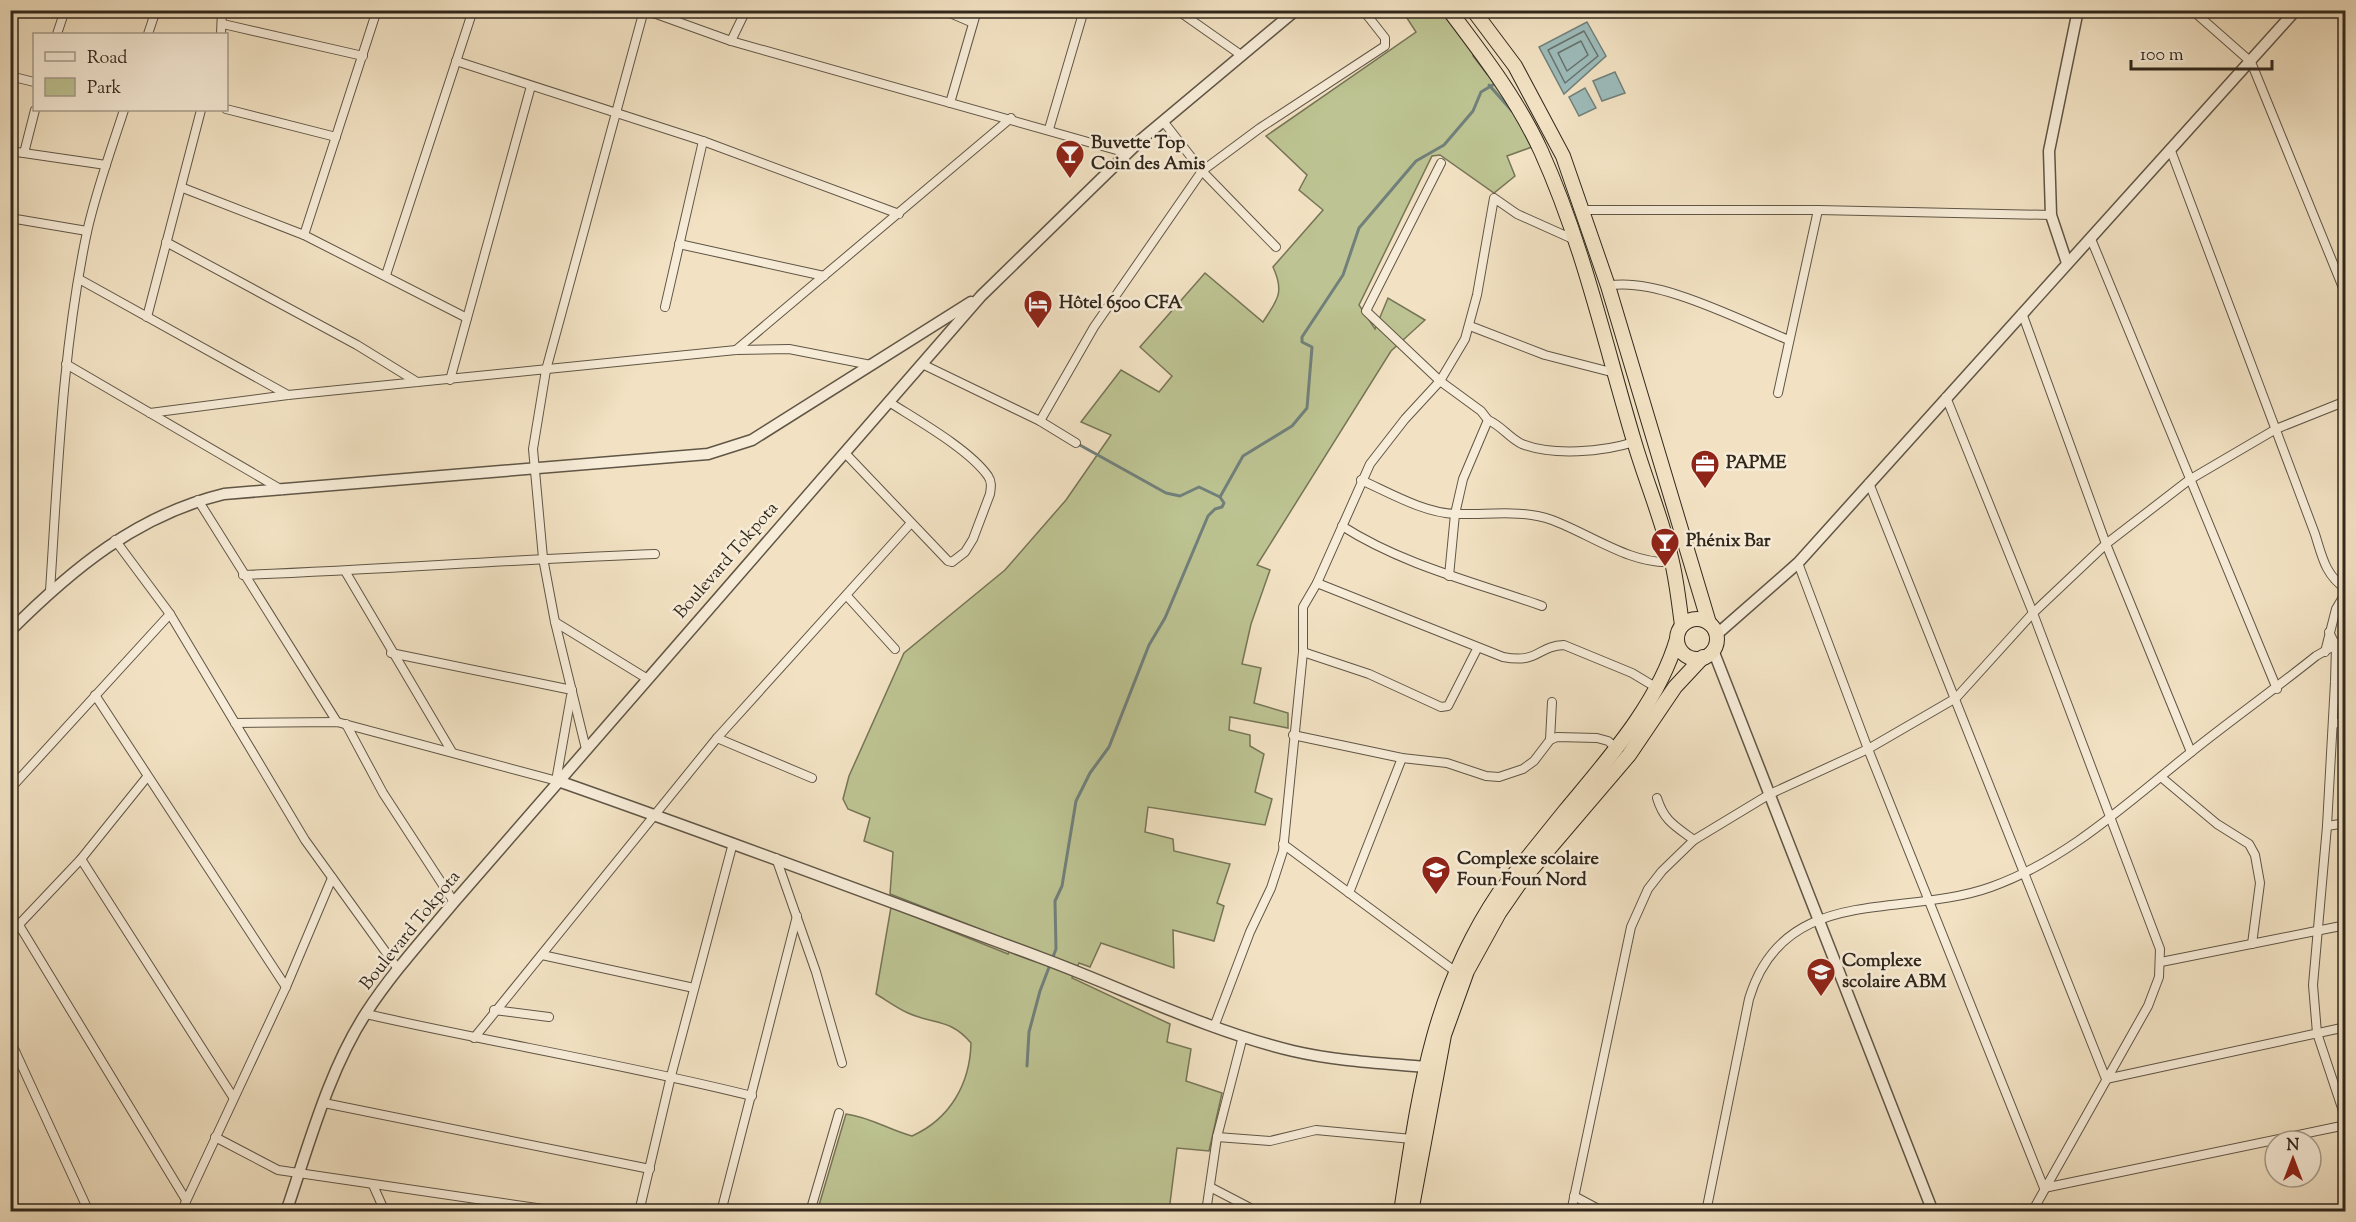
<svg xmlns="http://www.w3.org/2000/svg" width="2356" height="1222" font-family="'Sorts Mill Goudy',serif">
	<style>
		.green { fill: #bdc392; stroke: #767557; stroke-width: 1.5 }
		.water { fill: #9dbcbb; stroke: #71807b; stroke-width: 1.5 }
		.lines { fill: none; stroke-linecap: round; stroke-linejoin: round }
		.shore { stroke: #66726c; stroke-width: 1.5 }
		.stream { stroke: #71807b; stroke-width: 3 }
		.minor-casing { stroke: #605646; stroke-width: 10 }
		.tertiary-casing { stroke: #605646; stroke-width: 13 }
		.trunk-casing { stroke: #30271c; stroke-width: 16 }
		.minor { stroke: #f7ecd8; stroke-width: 8 }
		.tertiary { stroke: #f7ecd8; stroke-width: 10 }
		.trunk { stroke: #f2e2c3; stroke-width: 14 }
		.labels { text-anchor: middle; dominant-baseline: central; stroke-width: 5; stroke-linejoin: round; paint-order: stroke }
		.poi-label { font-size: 18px; font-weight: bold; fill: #30271c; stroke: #f7ecd8; text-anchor: start }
		.street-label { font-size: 18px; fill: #30271c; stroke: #f7ecd8 }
	</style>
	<rect width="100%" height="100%" fill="#f2e2c3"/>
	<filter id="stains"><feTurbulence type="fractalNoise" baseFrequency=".00333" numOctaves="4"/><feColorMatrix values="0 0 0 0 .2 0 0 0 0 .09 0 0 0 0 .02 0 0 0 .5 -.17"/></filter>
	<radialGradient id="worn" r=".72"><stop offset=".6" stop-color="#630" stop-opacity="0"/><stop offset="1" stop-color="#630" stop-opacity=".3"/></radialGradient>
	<path class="green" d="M1408 11H1453L1479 42 1473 56 1487 74 1499 70 1521 99 1543 143 1507 156 1515 176 1494 193 1440 155 1432 156 1359 305 1375 329 1388 298 1425 320 1391 351 1257 565 1270 570 1251 624 1242 664 1261 668 1254 703 1288 713V728L1230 717 1229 730 1250 735V746L1264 754 1255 792 1272 799 1265 825 1148 807 1145 832 1173 839 1174 851 1230 864 1217 903 1224 906 1214 941 1173 930 1174 968 1101 943 1090 967 1079 963 1072 978 1170 1024 1167 1042 1191 1049 1186 1081 1222 1093 1209 1151 1177 1148 1169 1211 817 1212 846 1114C870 1117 889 1130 912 1136 950 1119 970 1084 971 1043 950 1018 934 1025 908 1013 897 1008 886 1000 876 994L891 907 1008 954 1013 942 890 894 893 852 864 841 870 818 848 809 843 799 849 776 904 653 1005 570 1066 500 1111 435 1081 422 1121 370 1159 392 1172 376 1140 347 1205 273 1263 322C1277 300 1285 293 1273 267L1323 210 1299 190 1307 175 1266 136 1416 32 1405 15Z"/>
	<g class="water">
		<polygon points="1587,22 1606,56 1564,94 1539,47"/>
		<polygon points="1615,72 1625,93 1602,101 1593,81"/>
		<polygon points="1585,88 1596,108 1579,116 1569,97"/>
	</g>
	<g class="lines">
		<g class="shore">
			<polygon points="1584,31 1598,56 1565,83 1548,50"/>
			<polygon points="1581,41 1588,55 1567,71 1558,53"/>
		</g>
		<g class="stream">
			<polyline points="1489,85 1512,111"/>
			<polyline points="1220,497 1243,456 1292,426 1307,408 1312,347 1302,342 1302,337 1343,275 1359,228 1416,161 1444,145 1473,111 1481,92 1496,83"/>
			<polyline points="1027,1066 1029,1032 1040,991 1056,949 1055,901 1062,886 1076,801 1090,773 1109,747 1149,645 1165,618 1208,516 1215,509 1222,507 1224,503 1220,497 1199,487 1180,496 1166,493 1078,444"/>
		</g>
		<g class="minor-casing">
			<g id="minor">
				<polyline points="645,10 731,41 1127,153"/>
				<polyline points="943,10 973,23"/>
				<polyline points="1177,10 1241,55"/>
				<polyline points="1856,10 1858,13"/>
				<polyline points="2192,10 2251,62 2346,295"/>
				<polyline points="223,24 363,56"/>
				<polyline points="57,34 65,10"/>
				<polyline points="148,34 156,10"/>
				<polyline points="221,34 222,10"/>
				<polyline points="731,41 746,10"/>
				<polyline points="456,61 703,141 899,214"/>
				<polyline points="10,76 34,82"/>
				<polyline points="950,103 977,10"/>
				<polyline points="226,109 336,137"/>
				<polyline points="1163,121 1202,171 1276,247"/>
				<polyline points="1049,129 1084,10"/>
				<polyline points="10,151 106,165"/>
				<path d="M2171 151 2315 534C2322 556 2325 575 2346 589"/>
				<polyline points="24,153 35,110"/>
				<polyline points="1441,163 1366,311 1440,381 1481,411 1488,420 1463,479 1455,514 1449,576"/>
				<polyline points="183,188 304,235 467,318"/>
				<polyline points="1584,210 1818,210 2051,215"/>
				<polyline points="10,218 87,231"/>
				<polyline points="304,235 377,10"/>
				<polyline points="2091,239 2277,689"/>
				<polyline points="166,242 357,345 417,382"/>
				<polyline points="679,244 824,276"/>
				<polyline points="386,275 473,10"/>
				<polyline points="79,279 288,395"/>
				<path d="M1608 286C1657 276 1743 322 1789 340"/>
				<polyline points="665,307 703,141"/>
				<polyline points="2022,313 2106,544 2191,752"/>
				<polyline points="147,317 201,110"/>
				<polyline points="1470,326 1545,355 1615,373"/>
				<polyline points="736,350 1011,118"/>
				<polyline points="66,364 282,490"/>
				<polyline points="922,364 1040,421 1076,443"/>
				<polyline points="450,380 531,86"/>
				<polyline points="1778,393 1818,210"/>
				<polyline points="1946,397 2033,613 2160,949 2159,977 2148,1006 2032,1212"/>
				<polyline points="150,413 288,395 736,350 789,349 871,365"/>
				<path d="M1488 420C1502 426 1509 438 1522 444 1553 456 1603 452 1634 442"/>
				<polyline points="1040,421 1094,327 1202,171 1260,128 1385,46 1385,38 1363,10"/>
				<path d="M845 453 948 561 952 562 965 552 973 539 990 494C991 487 992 482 988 476 969 449 917 420 889 402"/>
				<path d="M1361 480C1390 493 1424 513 1456 514 1488 515 1521 509 1552 520 1590 534 1631 565 1672 562"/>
				<polyline points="1869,483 2106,1079 2346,1027"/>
				<polyline points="198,500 337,722"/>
				<path d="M1342 526C1403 565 1474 582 1542 606"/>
				<polyline points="115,540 170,614 305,840 398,969"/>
				<polyline points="1798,563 1868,749 2044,1188 2346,1125"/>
				<polyline points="345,571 452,752"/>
				<path d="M243 575C380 570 517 559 655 554"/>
				<path d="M1317 583 1503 657C1539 664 1537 646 1564 645L1632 673 1657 688"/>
				<path d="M50 591C58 471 62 350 87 232 96 191 111 150 124 110"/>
				<polyline points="847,596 895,649"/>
				<polyline points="555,622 646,678"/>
				<polyline points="2329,632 2336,646 2335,682 2327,826 2313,985 2317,1033 2346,1120"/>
				<polyline points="1303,652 1369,674 1441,707 1448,706 1477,649"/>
				<polyline points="2325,652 2336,609 2346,592"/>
				<polyline points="391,653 572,690"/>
				<polyline points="95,695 286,987"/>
				<polyline points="235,723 337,722 561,782"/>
				<polyline points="346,724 383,793 454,902"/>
				<polyline points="2333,724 2346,721"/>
				<polyline points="1293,735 1402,758 1447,763 1486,776 1499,777 1523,769 1534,761 1550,740 1557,737 1597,738 1608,741 1616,748"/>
				<polyline points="717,738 812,778"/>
				<polyline points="1550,740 1552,702"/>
				<polyline points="586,749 555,622 543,558 533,449 546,370 644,10"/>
				<polyline points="2161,777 2217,824 2249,844 2255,855 2260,883 2252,944"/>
				<polyline points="556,781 571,696"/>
				<polyline points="10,789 170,614"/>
				<path d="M1657 798C1664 821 1675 826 1694 840"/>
				<polyline points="2327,826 2346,823"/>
				<polyline points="1283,844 1456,972"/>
				<polyline points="776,858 816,972 842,1063"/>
				<polyline points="81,859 233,1097"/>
				<polyline points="1349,893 1402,758"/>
				<polyline points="19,925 186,1200"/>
				<polyline points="10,934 81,859 147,777"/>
				<polyline points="542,955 694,988"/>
				<polyline points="2161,962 2346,925"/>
				<polyline points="494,1010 549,1017"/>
				<path d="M366 1014C494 1043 624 1064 752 1096"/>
				<polyline points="1214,1027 1250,932 1271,888 1283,851 1303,652 1303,607 1317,583 1370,464 1405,419 1440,381 1465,339 1477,295 1494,198 1517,214 1575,240"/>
				<polyline points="474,1038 717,738 911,523"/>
				<polyline points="10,1040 89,1212"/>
				<polyline points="324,1103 650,1169"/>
				<polyline points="215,1137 278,1170 564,1212"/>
				<polyline points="1217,1137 1270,1141 1316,1130 1412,1139"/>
				<polyline points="373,1185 385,1212"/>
				<polyline points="1210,1187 1258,1212"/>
				<polyline points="1574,1196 1604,1212"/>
				<polyline points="181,1212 286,987 332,878"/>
				<polyline points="639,1212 671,1076 733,843"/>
				<polyline points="721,1212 797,916"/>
				<polyline points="810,1212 839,1113"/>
				<polyline points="1206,1212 1217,1137 1243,1036"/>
				<polyline points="1571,1212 1631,927 1648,889 1662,871 1694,840 1770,794 1868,749 1956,698 2033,613 2106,544 2189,480 2276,429 2346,401"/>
				<path d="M1706 1212 1749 999C1784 882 1902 919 1991 887 2067 860 2128 802 2190 753 2231 720 2275 689 2316 656L2346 639"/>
			</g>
		</g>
		<g class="tertiary-casing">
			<g id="tertiary">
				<polyline points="2067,263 2051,215 2049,151 2078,10"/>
				<path d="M10 631C72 569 137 515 224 494L708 454 752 440 971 302"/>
				<polyline points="1716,635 1798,563 2296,10"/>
				<polyline points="1713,650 1933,1212"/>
				<path d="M561 782C721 838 880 898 1039 957 1123 988 1205 1030 1293 1051 1336 1061 1380 1063 1425 1067"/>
				<path d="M286 1212C309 1145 328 1072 366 1013 392 973 424 938 454 902L981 296 1143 138 1296 10"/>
			</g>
		</g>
		<g class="trunk-casing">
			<g id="trunk">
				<path d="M1449 10C1483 55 1517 99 1541 151 1583 244 1605 344 1634 441 1646 482 1663 521 1672 562 1677 583 1679 604 1682 625"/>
				<polyline points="1473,10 1515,66 1563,156 1608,286 1709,623"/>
				<circle cx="1697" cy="639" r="20"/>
				<path d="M1401 1212C1419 1095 1431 994 1499 893 1521 866 1543 838 1565 811 1608 759 1658 704 1677 639"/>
				<polyline points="1411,1212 1444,1035 1467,971 1499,913 1519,884 1629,755 1675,687 1703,657"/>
			</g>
		</g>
		<use href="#minor" class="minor"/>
		<use href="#tertiary" class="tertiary"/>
		<use href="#trunk" class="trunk"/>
	</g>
	<defs>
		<g id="bar-pin" transform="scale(1.5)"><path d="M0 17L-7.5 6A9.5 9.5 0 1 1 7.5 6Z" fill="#8f2418" stroke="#f7ecd8"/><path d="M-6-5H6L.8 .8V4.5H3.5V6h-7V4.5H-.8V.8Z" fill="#fff"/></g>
		<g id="hotel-pin" transform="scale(1.5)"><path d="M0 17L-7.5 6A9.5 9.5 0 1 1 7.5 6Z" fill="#8f2418" stroke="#f7ecd8"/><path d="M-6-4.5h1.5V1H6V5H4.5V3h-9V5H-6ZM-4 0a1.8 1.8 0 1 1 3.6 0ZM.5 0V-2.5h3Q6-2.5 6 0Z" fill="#fff"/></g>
		<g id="office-pin" transform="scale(1.5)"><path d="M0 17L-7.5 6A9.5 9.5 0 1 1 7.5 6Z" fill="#8f2418" stroke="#f7ecd8"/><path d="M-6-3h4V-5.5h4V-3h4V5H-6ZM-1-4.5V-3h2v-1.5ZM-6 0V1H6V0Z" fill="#fff"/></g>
		<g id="school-pin" transform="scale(1.5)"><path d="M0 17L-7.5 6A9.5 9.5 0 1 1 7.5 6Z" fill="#8f2418" stroke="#f7ecd8"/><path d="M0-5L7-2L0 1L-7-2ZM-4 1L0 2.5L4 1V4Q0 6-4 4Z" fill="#fff"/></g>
	</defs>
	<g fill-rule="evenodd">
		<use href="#bar-pin" x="1070" y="154"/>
		<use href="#hotel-pin" x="1038" y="304"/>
		<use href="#office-pin" x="1705" y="464"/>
		<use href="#bar-pin" x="1665" y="542"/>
		<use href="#school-pin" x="1436" y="870"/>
		<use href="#school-pin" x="1821" y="972"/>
	</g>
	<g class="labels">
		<g class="poi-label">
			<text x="1091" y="144">Buvette Top<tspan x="1091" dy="21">Coin des Amis</tspan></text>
			<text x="1059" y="304">Hôtel 6500 CFA</text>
			<text x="1726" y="464">PAPME</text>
			<text x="1686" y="542">Phénix Bar</text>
			<text x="1457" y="860">Complexe scolaire<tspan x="1457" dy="21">Foun Foun Nord</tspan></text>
			<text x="1842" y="962">Complexe<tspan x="1842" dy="21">scolaire ABM</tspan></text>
		</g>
		<g class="street-label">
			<text transform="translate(727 561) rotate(-49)">Boulevard Tokpota</text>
			<text transform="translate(411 931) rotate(-51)">Boulevard Tokpota</text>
		</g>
	</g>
	<rect width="2356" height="1222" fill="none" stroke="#f2e2c3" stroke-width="36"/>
	<rect x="12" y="12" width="2332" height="1198" fill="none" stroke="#30271c" stroke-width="3"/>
	<rect x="18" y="18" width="2320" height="1186" fill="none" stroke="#30271c" stroke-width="1.5"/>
	<rect x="33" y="33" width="195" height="78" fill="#f7ecd8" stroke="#a79d8d" stroke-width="1.5"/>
	<rect x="45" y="52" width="30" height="9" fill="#f7ecd8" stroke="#a79d8d" stroke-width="1.5"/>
	<text x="87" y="63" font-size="18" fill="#30271c">Road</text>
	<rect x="45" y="78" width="30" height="18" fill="#bdc392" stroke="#a79d8d" stroke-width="1.5"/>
	<text x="87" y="93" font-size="18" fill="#30271c">Park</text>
	<g transform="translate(2293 1159)"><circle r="28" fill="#f7ecd8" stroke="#a79d8d" stroke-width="1.5"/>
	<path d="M0-4.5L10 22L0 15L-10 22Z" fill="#8f2418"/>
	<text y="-9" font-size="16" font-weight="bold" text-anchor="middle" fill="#30271c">N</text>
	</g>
	<path d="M2131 60v9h141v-9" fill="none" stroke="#30271c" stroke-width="3"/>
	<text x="2140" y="60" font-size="18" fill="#30271c" stroke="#f7ecd8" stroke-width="4.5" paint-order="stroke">100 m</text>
	<rect width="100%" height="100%" filter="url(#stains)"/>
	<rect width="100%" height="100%" fill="url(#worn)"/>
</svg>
